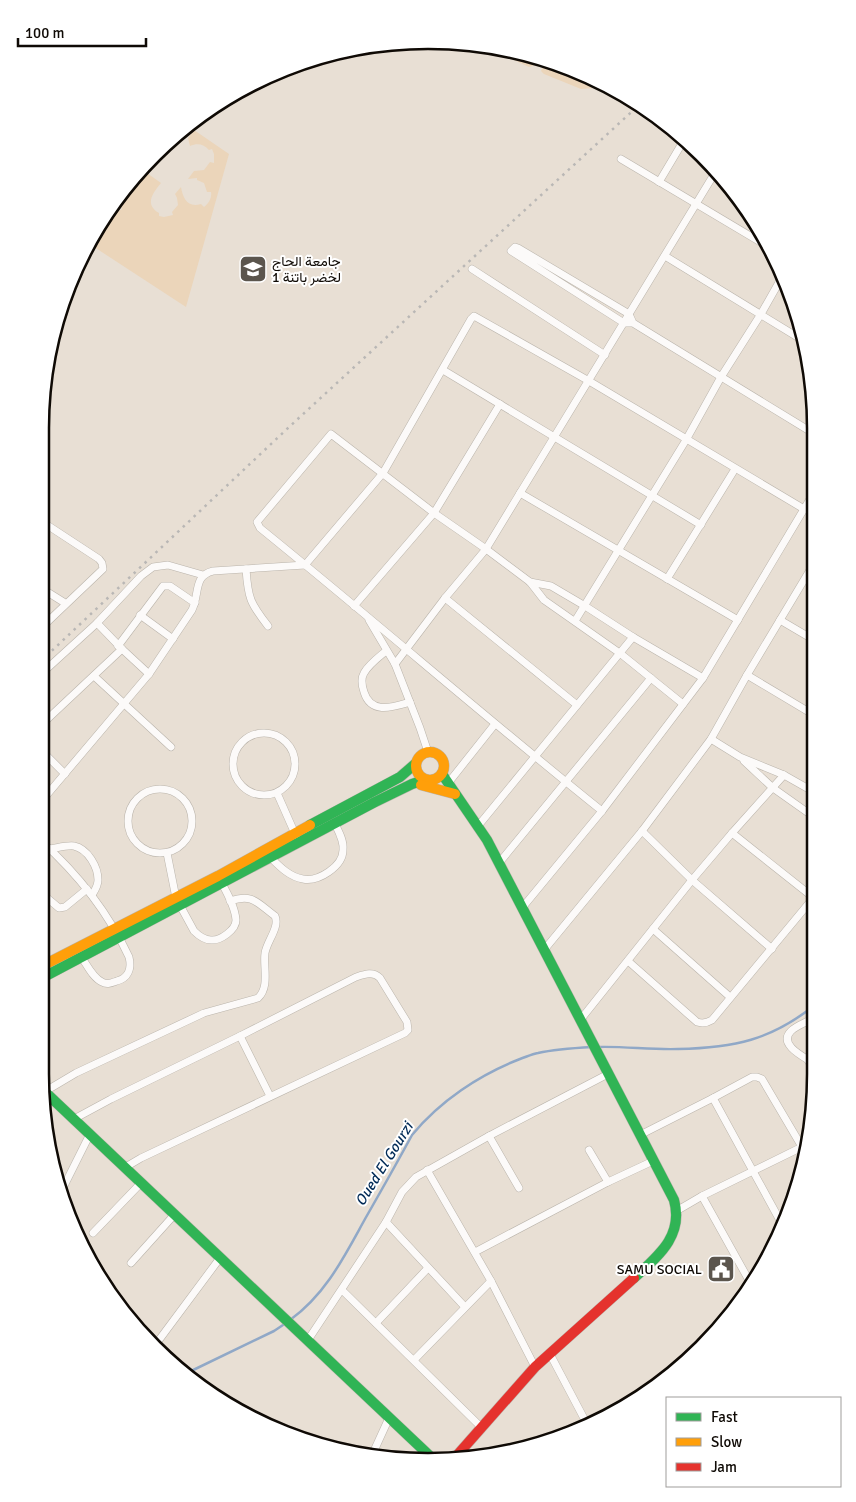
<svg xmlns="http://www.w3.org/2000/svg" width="856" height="1502" font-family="Signika,Vazirmatn,sans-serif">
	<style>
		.green { fill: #ebd5ba }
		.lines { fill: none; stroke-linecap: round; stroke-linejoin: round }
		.stream { stroke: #90a8c7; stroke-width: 2.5 }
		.street-casing { stroke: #bab4ab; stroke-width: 8 }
		.fast-casing { stroke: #bab4ab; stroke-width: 11 }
		.slow-casing { stroke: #bab4ab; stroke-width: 11 }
		.jam-casing { stroke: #bab4ab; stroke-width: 11 }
		.street { stroke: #fcfaf9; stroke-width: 7 }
		.fast { stroke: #30b455; stroke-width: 10 }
		.slow { stroke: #ff9f0a; stroke-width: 10 }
		.jam { stroke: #e5322d; stroke-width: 10 }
		.rail { stroke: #b9b7b5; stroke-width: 2.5; stroke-dasharray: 2.5 5; stroke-linecap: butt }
		.labels { text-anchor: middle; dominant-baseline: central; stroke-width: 4; stroke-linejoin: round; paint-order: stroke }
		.poi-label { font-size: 14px; fill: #0f0a05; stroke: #fff; text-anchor: start }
		.water-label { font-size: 15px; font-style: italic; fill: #012a56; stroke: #fff }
		.rim { fill: none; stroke: #0f0a05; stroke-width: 2.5 }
	</style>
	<rect width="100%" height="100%" fill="#e8dfd4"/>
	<g class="green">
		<polygon points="477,43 479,43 539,58 535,65 529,67"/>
		<polygon points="547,59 553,61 619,91 616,93 612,90 594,88 581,89 544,74 541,71"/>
		<path d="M194 130 229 154 186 307 88 243 92 234 107 213 116 212 122 209 120 205 125 197V188L140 168 161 183C153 193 144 204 159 213V216L164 217 173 215 172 212 178 205 177 198 175 194 181 187C183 199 188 208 201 204L204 207C209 203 212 198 211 192H207L204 183 197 180V178L188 179 194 171 204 170 210 162 214 163V154L212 149 209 150C204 144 197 143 190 146L188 138Z"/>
	</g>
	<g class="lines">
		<g class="stream">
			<path d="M597 1047C624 1046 651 1050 678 1049 734 1048 771 1040 815 1005"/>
			<path d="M290 1320C326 1294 344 1257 365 1219 381 1191 397 1163 412 1135 440 1101 479 1075 520 1059 526 1057 532 1054 538 1053 556 1049 574 1048 592 1047"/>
			<polyline points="187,1373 274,1331 286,1323"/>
		</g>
		<g class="street-casing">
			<g id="street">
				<polyline points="621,159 767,246"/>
				<polyline points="659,182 684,140"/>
				<polyline points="665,256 804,341"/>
				<polyline points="472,269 605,355"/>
				<polyline points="633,323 629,314 518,248 515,247 511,251 624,323 633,323 813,433"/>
				<polyline points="443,370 701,525"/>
				<polyline points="520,493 738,620"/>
				<path d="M246 569C248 598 250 603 268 626"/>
				<polyline points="667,579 735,469"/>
				<polyline points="530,582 551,586 585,606 633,637 703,678"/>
				<polyline points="41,588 65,603"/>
				<polyline points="445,598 577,705"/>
				<polyline points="354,606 434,513 500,404"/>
				<polyline points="140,615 173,639"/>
				<polyline points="369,620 395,664 420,728 428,752"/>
				<polyline points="780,620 814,640"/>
				<polyline points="575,621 686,440 721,377 761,314 782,277"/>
				<polyline points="97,623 122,649 149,674"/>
				<polyline points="41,628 103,569 102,563 99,559 41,521"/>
				<polyline points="118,646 163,586 170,586 195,603"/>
				<path d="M386 651C379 657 369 664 364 673 361 678 362 686 364 692 371 715 393 707 410 702"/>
				<polyline points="395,664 445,598 486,549 716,171"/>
				<polyline points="40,675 97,623 141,576 153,567 168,565 203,575"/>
				<polyline points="747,675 814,715"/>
				<polyline points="94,676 171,747"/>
				<polyline points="40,726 122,649"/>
				<circle cx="264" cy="764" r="31"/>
				<polyline points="711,739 740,757 784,775 814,792"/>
				<polyline points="40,749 65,774"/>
				<polyline points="744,761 773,788 814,817"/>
				<polyline points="449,782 495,724"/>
				<circle cx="160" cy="821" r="32"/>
				<polyline points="277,793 296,836"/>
				<path d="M40 803 149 674 192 610C200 593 193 576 213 571L305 565 383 473 471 319 474 316 589 381 804 509"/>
				<path d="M602 811C486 718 375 621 260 528L257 522 331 434 434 513 486 549 530 582 544 600 621 654 683 704"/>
				<polyline points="478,826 633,637"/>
				<polyline points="642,831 692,880 772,949"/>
				<polyline points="732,833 814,898"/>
				<path d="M40 840C77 873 108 912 129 957 132 969 128 978 117 981 111 983 107 985 102 982 93 978 87 965 82 958"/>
				<path d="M50 849C57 848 67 845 74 846 88 849 98 867 98 880 98 886 95 890 92 895"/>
				<path d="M167 853 176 898 194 931C198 935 204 940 211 940 220 941 236 930 236 920 235 906 226 891 220 880"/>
				<path d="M271 858C280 867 290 877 303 879 319 882 343 866 343 850 344 841 339 832 335 824"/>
				<polyline points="499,863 651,678"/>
				<polyline points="40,892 59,908 65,907 87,889"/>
				<polyline points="522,908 602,811 703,678 813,494"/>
				<polyline points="653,929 730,997"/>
				<polyline points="544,950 642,831 711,739 747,675 813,565"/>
				<path d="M628 961 697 1022C703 1024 707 1023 712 1020L814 897"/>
				<path d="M815 1017C808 1022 797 1025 791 1031 777 1045 806 1058 815 1064"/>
				<polyline points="581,1019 692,880 732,833 784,775"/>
				<polyline points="240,1036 270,1096"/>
				<polyline points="808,1060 815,1073"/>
				<path d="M44 1092 76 1073 204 1013 258 998C270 987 263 967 265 953 267 941 280 927 275 916 257 903 253 893 230 901"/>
				<path d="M74 1119 111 1099 240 1036 356 977C365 974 373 971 380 978L407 1022 408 1030 405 1033 141 1158 124 1168"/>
				<polyline points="640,1135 713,1098"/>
				<polyline points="489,1136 519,1188"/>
				<polyline points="589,1150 608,1182"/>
				<polyline points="427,1170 491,1281 535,1367"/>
				<polyline points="60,1194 90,1134"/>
				<polyline points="702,1196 751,1284"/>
				<polyline points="678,1210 702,1196 802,1147"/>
				<polyline points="386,1222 465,1307"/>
				<polyline points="783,1226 713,1098 752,1077 757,1077 762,1079 805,1152"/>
				<polyline points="93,1233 141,1183"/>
				<polyline points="475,1252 608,1182 653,1161"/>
				<polyline points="131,1263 175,1214"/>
				<polyline points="342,1290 481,1427"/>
				<polyline points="376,1323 428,1268"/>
				<polyline points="308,1340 386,1222 402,1192 416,1177 489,1136 608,1074"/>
				<polyline points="156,1344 220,1258"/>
				<polyline points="550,1354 588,1426"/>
				<polyline points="414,1360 491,1281"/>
				<polyline points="373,1453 389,1418"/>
			</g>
		</g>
		<g class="fast-casing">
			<g id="fast">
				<path d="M442 774 487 840 674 1200C684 1236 658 1256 634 1278"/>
				<polyline points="310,825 400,777 415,764"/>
				<polyline points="40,979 375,802 412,784 424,780"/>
				<polyline points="43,1090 433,1459"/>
			</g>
		</g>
		<g class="slow-casing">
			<g id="slow">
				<circle cx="430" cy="766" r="14"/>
				<polyline points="421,785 455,794"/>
				<polyline points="40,967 218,876 310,825"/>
			</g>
		</g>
		<g class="jam-casing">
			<polyline id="jam" points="452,1461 535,1367 634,1278"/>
		</g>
		<use href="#street" class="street"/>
		<use href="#fast" class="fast"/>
		<use href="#slow" class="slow"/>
		<use href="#jam" class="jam"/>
		<polyline class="rail" points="41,661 288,428 639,105"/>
	</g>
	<defs>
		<g id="university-square" transform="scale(1.4375)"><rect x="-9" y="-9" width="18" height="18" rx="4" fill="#5b554d" stroke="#fff"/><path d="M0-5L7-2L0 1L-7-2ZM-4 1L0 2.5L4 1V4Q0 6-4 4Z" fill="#fff"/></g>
		<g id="civic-square" transform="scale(1.4375)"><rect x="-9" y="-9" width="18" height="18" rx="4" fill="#5b554d" stroke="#fff"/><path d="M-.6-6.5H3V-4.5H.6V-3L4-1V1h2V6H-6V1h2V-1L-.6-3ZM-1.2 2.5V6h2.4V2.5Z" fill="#fff"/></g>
	</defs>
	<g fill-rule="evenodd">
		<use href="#university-square" x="253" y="269"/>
		<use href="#civic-square" x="721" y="1269"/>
	</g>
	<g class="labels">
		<g class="poi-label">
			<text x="272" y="261">جامعة الحاج<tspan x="272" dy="16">لخضر باتنة 1</tspan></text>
			<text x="702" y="1269" text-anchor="end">SAMU SOCIAL</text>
		</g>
		<g class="water-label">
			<text transform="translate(384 1164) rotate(-58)">Oued El Gourzi</text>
		</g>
	</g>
	<path d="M0 0H856V1502H0ZM428 49H428A379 379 0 0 1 807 428V1074A379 379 0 0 1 428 1453H428A379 379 0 0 1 49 1074V428A379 379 0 0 1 428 49Z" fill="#fff" fill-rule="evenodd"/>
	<path class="rim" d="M428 49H428A379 379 0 0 1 807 428V1074A379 379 0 0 1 428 1453H428A379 379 0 0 1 49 1074V428A379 379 0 0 1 428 49Z"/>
	<rect x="666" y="1397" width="175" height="90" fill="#ffffff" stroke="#9f9d9b"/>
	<rect x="676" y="1413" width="25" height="8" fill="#30b455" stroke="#9f9d9b"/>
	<text x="711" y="1422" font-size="15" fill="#0f0a05">Fast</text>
	<rect x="676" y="1438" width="25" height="8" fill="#ff9f0a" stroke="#9f9d9b"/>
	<text x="711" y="1447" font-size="15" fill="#0f0a05">Slow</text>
	<rect x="676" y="1463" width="25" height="8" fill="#e5322d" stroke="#9f9d9b"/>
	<text x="711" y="1472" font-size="15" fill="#0f0a05">Jam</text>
	<path d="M18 38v8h128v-8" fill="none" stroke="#0f0a05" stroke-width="2.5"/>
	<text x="25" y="38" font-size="15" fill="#0f0a05" stroke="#ffffff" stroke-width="4" paint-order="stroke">100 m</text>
</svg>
